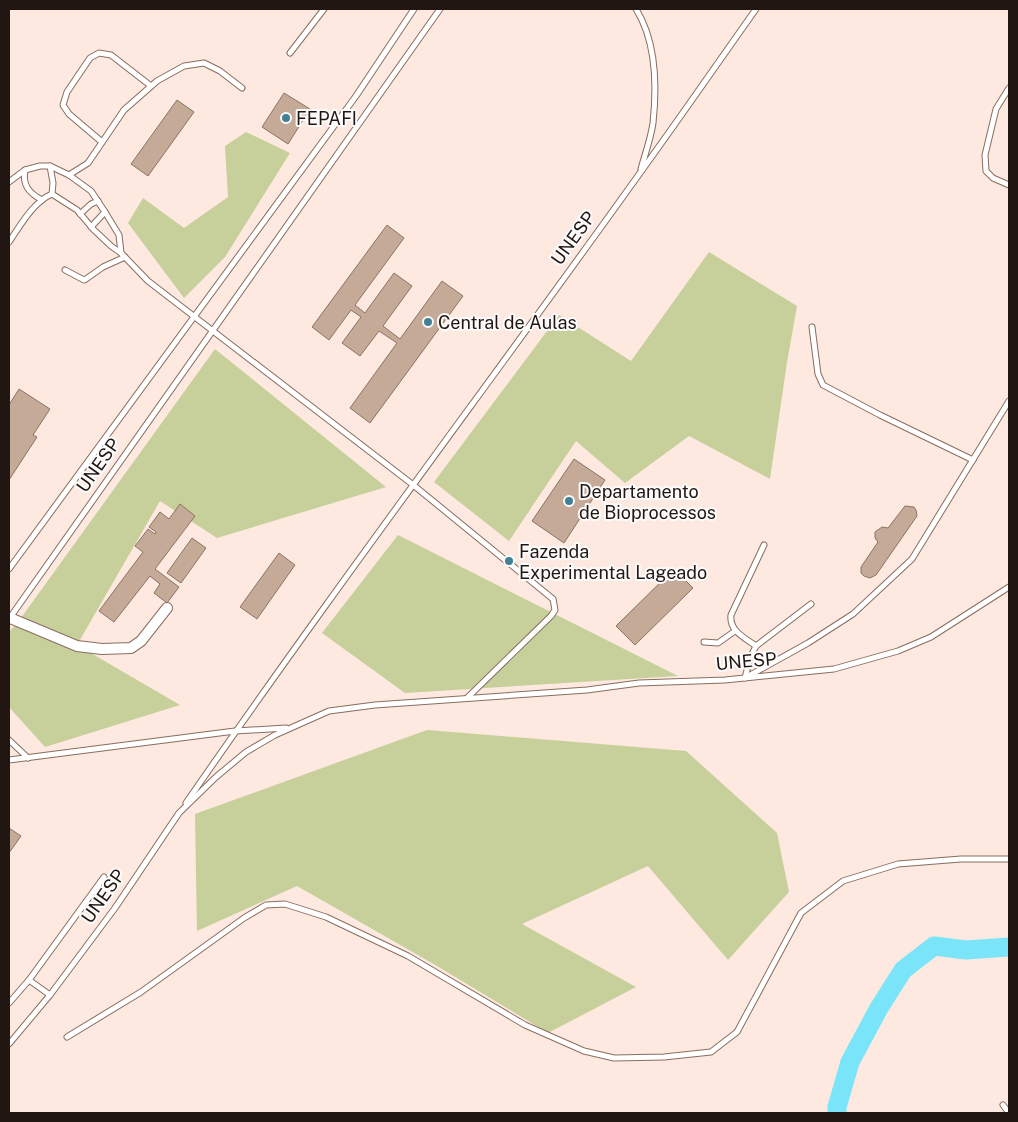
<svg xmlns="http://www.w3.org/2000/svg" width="1018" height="1122" font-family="'Public Sans',sans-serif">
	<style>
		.green { fill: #c7cf9b }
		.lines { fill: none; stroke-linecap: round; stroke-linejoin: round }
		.river { stroke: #7ae4f8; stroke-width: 19 }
		.building { fill: #c6aa98; stroke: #8c7261 }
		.service-casing { stroke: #896d5f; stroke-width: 7 }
		.minor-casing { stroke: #896d5f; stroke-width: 12 }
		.service { stroke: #fff; stroke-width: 5 }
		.minor { stroke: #fff; stroke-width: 10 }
		.poi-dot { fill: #418095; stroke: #fbfbfb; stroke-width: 2 }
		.labels { text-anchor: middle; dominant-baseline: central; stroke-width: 4; stroke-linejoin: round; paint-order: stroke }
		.poi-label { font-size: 18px; fill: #211611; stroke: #fbfbfb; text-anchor: start }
		.street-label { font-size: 18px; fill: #211611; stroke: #fbfbfb }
	</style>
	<rect width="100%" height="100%" fill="#fde9e0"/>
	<g class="green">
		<polygon points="246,132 290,153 225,257 184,298 128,223 143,198 184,228 228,197 225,146"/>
		<polygon points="709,252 797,306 787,362 770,479 689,436 625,483 576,441 509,541 434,482 559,315 631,361"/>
		<polygon points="215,349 386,487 217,538 160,501 77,645 180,705 45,747 9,707 9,632 18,622"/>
		<polygon points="398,535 678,676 405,693 322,633"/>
		<polygon points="427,730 686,751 777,833 789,892 728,960 648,866 522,924 636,987 548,1033 437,966 297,886 197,931 195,814"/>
	</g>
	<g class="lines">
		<polyline class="river" points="837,1113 837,1107 850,1062 879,1008 903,970 934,946 966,950 1009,947"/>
	</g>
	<g class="building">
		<polygon points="284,93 310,109 288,144 262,127"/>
		<polygon points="177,100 194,112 148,176 131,164"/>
		<polygon points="387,225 404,238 355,305 365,313 394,273 412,286 383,326 400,339 442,281 463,296 370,423 350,408 397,343 379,331 360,356 342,343 361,317 351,310 329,340 312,327"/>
		<polygon points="19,389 50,409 33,435 37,437 9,480 9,405"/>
		<polygon points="574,459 605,480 564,543 532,521"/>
		<polygon points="180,504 195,516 155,569 179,587 167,603 154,593 160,584 150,576 114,622 99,611 143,552 135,546 148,529 155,534 156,532 149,527 160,512 169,519"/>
		<polygon points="905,506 914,507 916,510 917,516 876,575 870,578 864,576 861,573 861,567 878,542 875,538 875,532 882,527 888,528"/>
		<polygon points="192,538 206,548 181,583 167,573"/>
		<polygon points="279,553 295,565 257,619 240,607"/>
		<polygon points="674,569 693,588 635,645 616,626"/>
		<polygon points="9,828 21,836 9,853"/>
	</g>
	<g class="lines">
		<g class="service-casing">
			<g id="service">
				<path d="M636 9C656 41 657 86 653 123 651 138 645 154 641 169"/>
				<polyline points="290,53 324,9"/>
				<polyline points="1009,88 996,109 985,155 986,171 993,178 1009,185"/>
				<polyline points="102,142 69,114 63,105 67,92 90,58 99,53 111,55 151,86"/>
				<polyline points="50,166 53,183 52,194"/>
				<path d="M25 170C22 185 29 193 42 200"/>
				<polyline points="69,175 88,163 124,110 157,81 184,66 204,63 220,71 242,88"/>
				<polyline points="9,182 25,170 40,166 50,166 69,175 91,191 105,212 119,235 121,253"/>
				<polyline points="52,194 77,210 94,230 111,246 121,253 148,281 412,484 553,599 555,610 551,616 467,698"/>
				<polyline points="80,214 91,204 98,201"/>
				<polyline points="91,227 105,212"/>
				<path d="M9 242C20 226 33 202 52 194"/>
				<polyline points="65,270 84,280 86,279 103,267 125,257"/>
				<polyline points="812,327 818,374 823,385 880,415 973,460"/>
				<polyline points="9,569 356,96 414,9"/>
				<polyline points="811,604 756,646 750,658 745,678 808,643 853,614 912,559 1009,401"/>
				<polyline points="9,619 440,9"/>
				<polyline points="704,642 718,643 735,631"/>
				<path d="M756 646C745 638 729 631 731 615L764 545"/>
				<polyline points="9,740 28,758"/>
				<polyline points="9,760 235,731 286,728"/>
				<path d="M186 803C333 590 489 384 640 173 679 119 717 64 756 9"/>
				<polyline points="29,980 50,995"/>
				<polyline points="9,1003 29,980 104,877"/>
				<polyline points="67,1037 141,992 244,918 266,905 285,904 326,917 408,956 525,1025 584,1051 614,1058 664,1057 711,1052 737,1032 801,913 843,881 898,864 961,859 1009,859"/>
				<polyline points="9,1044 50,995 115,908 179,813 216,777 246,752 275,735 329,711 375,705 587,690 639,683 725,680 834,669 898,651 931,637 1009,587"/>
				<polyline points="1003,1105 1009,1113"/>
			</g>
		</g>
		<g class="minor-casing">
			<polyline id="minor" points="10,618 77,646 102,649 131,648 141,641 167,608"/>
		</g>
		<use href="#service" class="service"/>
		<use href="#minor" class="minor"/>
	</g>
	<g class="poi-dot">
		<circle cx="286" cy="118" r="5"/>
		<circle cx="428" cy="322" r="5"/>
		<circle cx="569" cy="501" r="5"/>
		<circle cx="509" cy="561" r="5"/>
	</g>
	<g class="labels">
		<g class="poi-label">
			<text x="296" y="118">FEPAFI</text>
			<text x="438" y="322">Central de Aulas</text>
			<text x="579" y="491">Departamento<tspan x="579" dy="21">de Bioprocessos</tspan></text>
			<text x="519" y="551">Fazenda<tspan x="519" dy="21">Experimental Lageado</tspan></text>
		</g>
		<g class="street-label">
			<text transform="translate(573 238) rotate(-54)">UNESP</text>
			<text transform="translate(98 465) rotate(-55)">UNESP</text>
			<text transform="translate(746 661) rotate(-5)">UNESP</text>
			<text transform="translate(103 896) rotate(-55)">UNESP</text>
		</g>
	</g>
	<rect width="1018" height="1122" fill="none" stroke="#211611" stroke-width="20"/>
</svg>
